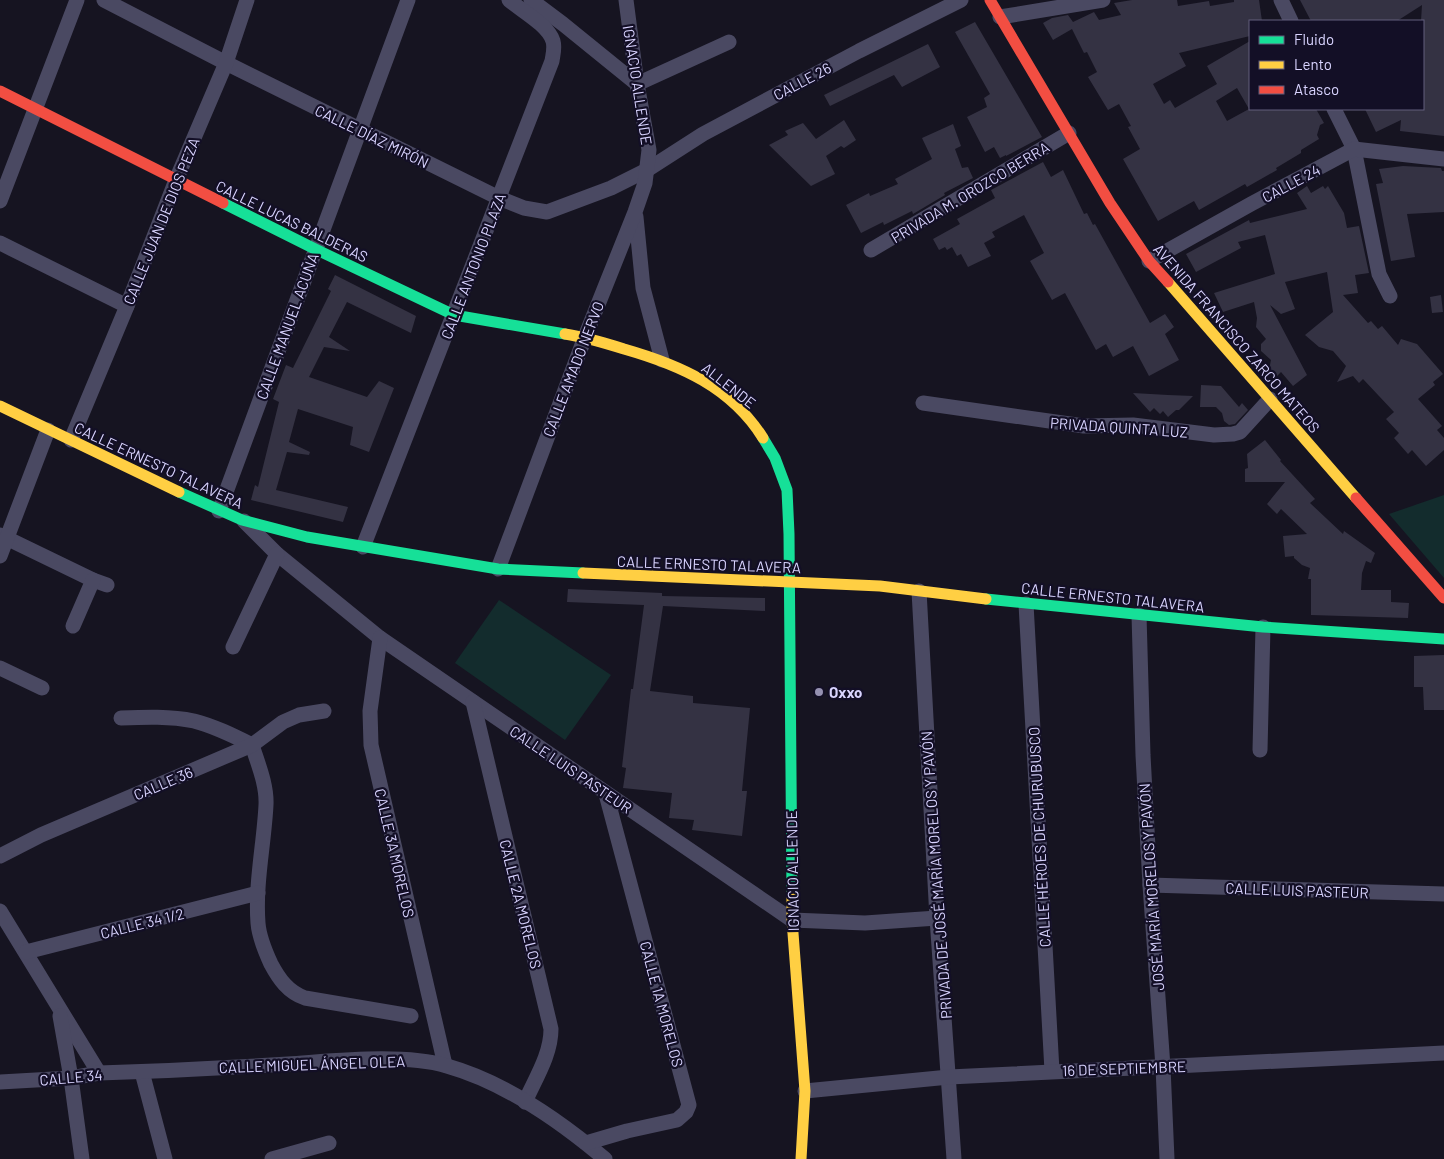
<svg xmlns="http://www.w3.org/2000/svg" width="1444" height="1159" font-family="Barlow,sans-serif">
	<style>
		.green { fill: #132c2d }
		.building { fill: #343243; fill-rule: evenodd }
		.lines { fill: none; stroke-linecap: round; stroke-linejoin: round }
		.street { stroke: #4a4962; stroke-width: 15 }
		.fast { stroke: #16e098; stroke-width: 11 }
		.slow { stroke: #ffcf43; stroke-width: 11 }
		.jam { stroke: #f24e42; stroke-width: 11 }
		.poi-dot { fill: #9591b1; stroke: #130f26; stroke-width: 2 }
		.labels { text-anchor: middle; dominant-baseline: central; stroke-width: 4.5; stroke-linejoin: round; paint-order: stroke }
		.street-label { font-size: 15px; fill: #d9d4ff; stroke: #130f26 }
		.poi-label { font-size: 15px; font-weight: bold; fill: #d9d4ff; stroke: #130f26; text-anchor: start }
	</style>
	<rect width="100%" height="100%" fill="#161421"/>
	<g class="green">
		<polygon points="1444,495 1444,578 1389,514"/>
		<polygon points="499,600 611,675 565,740 455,663"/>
	</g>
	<g class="building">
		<path d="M1132 0H1177L1178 6 1209 1 1210 6 1234 2V0H1259L1262 21H1250V36L1179 53 1186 66 1153 84 1164 104 1170 100 1175 108 1217 84 1207 66 1250 41V109H1316L1324 123 1320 125 1317 135 1319 139 1301 150V153L1276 168 1277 170 1247 187 1245 184 1199 210 1194 201 1158 221 1123 159 1140 149 1128 127 1131 126 1119 104 1108 110 1088 77 1097 72 1087 52 1084 53 1072 29 1053 40 1043 23 1052 18 1068 15 1073 22 1094 12 1099 20 1121 15 1114 3ZM1237 88 1249 109 1227 121 1216 101Z"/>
		<polygon points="1300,0 1444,0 1444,136 1400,131 1401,120 1376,132 1365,109 1423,109 1423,21 1421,21 1422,5 1397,21 1311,21"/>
		<polygon points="975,22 1042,137 1006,156 1006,155 1000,158 994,147 985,152 967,117 987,107 984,98 990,94 955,32"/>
		<polygon points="928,44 940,67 902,87 894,75 830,106 824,95"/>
		<polygon points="844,120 856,140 844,148 841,146 826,156 835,174 811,186 769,145 788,135 785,131 803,123 816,139"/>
		<polygon points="953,124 961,146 955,149 962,168 968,167 973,178 944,193 945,195 913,214 912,211 884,225 883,222 861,233 846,205 869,193 870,196 898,184 895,179 932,159 922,138"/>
		<polygon points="1043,162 1051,177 1063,170 1084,214 1087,213 1093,225 1095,224 1150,323 1165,314 1174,327 1165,334 1179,360 1149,376 1133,346 1113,357 1106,344 1096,350 1065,293 1052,300 1030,261 1044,253 1024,215 992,232 995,237 984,243 991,256 968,267 961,254 957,256 952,247 947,250 945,247 939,250 933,239 960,224 957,219 995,198 991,190"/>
		<polygon points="1403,166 1441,168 1442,171 1444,171 1444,212 1407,214 1415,257 1391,261 1376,184 1383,183 1379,169"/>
		<polygon points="1307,186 1311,193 1323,186 1325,189 1328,186 1344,213 1347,228 1359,226 1369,273 1355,275 1358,293 1343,295 1368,323 1371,321 1378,329 1382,326 1398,345 1401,339 1417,344 1443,374 1433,382 1435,385 1418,399 1442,426 1437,430 1444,438 1444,450 1426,466 1412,450 1408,454 1394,438 1399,433 1386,419 1394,412 1363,379 1359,383 1353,376 1337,382 1346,366 1333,351 1319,347 1305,335 1333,312 1327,272 1285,282 1295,309 1281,314 1270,305 1307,375 1293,386 1281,372 1276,377 1269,370 1271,360 1261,351 1261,344 1266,339 1256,327 1257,318 1254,302 1223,312 1214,293 1275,274 1265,235 1238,242 1241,248 1196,272 1186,254 1249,220 1250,223 1307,209 1297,193"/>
		<polygon points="335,275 416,316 411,333 347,302 329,337 350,351 324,347 309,377 367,397 379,381 394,388 369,452 350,445 353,427 298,409 289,442 310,452 309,455 287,452 276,490 348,507 343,522 251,500 255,485 258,487 279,402 273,399 286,365 293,368 331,291 328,289"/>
		<polygon points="1441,295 1443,312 1432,313 1430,297"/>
		<polygon points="1201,385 1221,386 1239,407 1242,403 1248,410 1235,424 1229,425 1224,421 1222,413 1216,407 1200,407"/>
		<polygon points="1133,393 1168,395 1193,396 1179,410 1176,410 1168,417 1163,411 1160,414 1154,408 1150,412"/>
		<polygon points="1265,440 1281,460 1280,461 1315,499 1310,503 1343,534 1344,531 1375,553 1371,563 1366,561 1362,573 1361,590 1391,590 1391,602 1409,603 1408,618 1311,615 1311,579 1308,579 1310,568 1302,565 1294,558 1294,556 1285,557 1283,536 1307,534 1281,509 1277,514 1267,504 1285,482 1245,482 1245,469 1248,468 1247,454"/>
		<polygon points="568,589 662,593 662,596 765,598 765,611 663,606 650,691 693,696 693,703 750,708 742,791 747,791 742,836 692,830 694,820 669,818 672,793 623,788 626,768 622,767 631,689 633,689 644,605 567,602"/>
		<polygon points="1444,655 1444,710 1424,710 1423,687 1414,687 1414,656"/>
	</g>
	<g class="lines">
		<g class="street">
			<polyline points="104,0 226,63 499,198 524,208 547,212 611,188 647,170 703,134 859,51 961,0"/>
			<polyline points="531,0 563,24 637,84 729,42"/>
			<polyline points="1281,0 1291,21"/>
			<polyline points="1000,17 1103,0"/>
			<polyline points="1334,109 1354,149 1379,274 1390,296"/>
			<polyline points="0,201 77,0"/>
			<polyline points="636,217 643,288 662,360"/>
			<polyline points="0,243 127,306"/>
			<polyline points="871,250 1069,133"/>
			<polyline points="1149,261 1251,204 1354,149 1444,159"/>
			<polyline points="923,403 1084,426 1133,425 1214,435 1233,434 1240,432 1270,399"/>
			<polyline points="71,440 127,306 176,180 226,63 247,0"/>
			<polyline points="219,511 408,0"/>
			<polyline points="244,521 277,554 380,638 792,920 865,923 937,918"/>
			<polyline points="0,535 93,580 107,585"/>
			<path d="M363 547 552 61C553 54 555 48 553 41 548 25 522 11 509 0"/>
			<polyline points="0,556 48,430"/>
			<polyline points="498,569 585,337 635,212 645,183 649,150 637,84 626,0"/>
			<polyline points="919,591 937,918 954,1159"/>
			<polyline points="1026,604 1052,1071"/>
			<polyline points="1139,615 1143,755 1150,885 1163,1067 1167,1159"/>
			<polyline points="73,626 93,580"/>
			<polyline points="380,638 370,711 371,745 445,1065"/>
			<polyline points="233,647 277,554"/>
			<polyline points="0,668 42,688"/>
			<path d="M473 702 551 1029C551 1055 535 1079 525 1102"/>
			<path d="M121 718C145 717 170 716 194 721 214 726 234 736 252 745 258 764 267 785 266 805 264 844 255 884 258 923 259 937 265 951 271 964 279 979 288 992 305 998L411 1016"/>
			<polyline points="1260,750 1263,627"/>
			<polyline points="0,856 41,835 252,745 283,722 299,715 324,711"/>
			<polyline points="1150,885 1444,894"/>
			<polyline points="0,911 99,1073"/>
			<polyline points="26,952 258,893"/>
			<polyline points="60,1016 71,1078 82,1159"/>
			<polyline points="142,1072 165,1159"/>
			<path d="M0 1082 71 1078 99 1073C162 1071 225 1068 288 1064 334 1061 403 1053 447 1066 504 1082 560 1121 605 1159"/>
			<polyline points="805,1091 949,1077 1444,1053"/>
			<polyline points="586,1143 627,1131 677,1120 686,1112 689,1105 606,794"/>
			<polyline points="272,1159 329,1143"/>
		</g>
		<g class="fast">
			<polyline points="223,203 315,249 454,315 565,334"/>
			<polyline points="763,438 775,458 787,490 789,534 792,893"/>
			<polyline points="179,492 242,520 307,537 498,569 583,573"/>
			<polyline points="986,599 1263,627 1444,639"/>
		</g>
		<g class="slow">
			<polyline points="1168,282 1356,498"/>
			<path d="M565 334C585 337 605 343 624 349 680 365 731 387 763 438"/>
			<polyline points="0,406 179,492"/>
			<polyline points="583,573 880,586 986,599"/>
			<polyline points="792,893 792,920 805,1091 801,1159"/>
		</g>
		<g class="jam">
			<polyline points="990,0 1110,203 1149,261 1168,282"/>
			<polyline points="0,91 223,203"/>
			<polyline points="1356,498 1444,598"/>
		</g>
	</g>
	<circle class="poi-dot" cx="819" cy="692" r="5"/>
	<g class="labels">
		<g class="street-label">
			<text transform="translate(802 81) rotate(-28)">CALLE 26</text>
			<text transform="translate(638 85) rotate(81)">IGNACIO ALLENDE</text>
			<text transform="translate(372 136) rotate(26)">CALLE DÍAZ MIRÓN</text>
			<text transform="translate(1291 183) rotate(-28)">CALLE 24</text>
			<text transform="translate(970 192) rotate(-31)">PRIVADA M. OROZCO BERRA</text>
			<text transform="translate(161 221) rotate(-68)">CALLE JUAN DE DIOS PEZA</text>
			<text transform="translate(292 221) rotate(26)">CALLE LUCAS BALDERAS</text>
			<text transform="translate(473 266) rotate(-69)">CALLE ANTONIO PLAZA</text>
			<text transform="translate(287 326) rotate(-70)">CALLE MANUEL ACUÑA</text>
			<text transform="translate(1237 338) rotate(49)">AVENIDA FRANCISCO ZARCO MATEOS</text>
			<text transform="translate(573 369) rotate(-69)">CALLE AMADO NERVO</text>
			<text transform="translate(729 385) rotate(38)">ALLENDE</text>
			<text transform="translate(1119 427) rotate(4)">PRIVADA QUINTA LUZ</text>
			<text transform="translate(159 465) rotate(25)">CALLE ERNESTO TALAVERA</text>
			<text transform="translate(709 564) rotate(2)">CALLE ERNESTO TALAVERA</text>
			<text transform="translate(1113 597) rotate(6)">CALLE ERNESTO TALAVERA</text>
			<text transform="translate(571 769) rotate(34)">CALLE LUIS PASTEUR</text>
			<text transform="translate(163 783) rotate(-23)">CALLE 36</text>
			<text transform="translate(1039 837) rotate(-93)">CALLE HÉROES DE CHURUBUSCO</text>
			<text transform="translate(395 853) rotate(77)">CALLE 3A MORELOS</text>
			<text transform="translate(792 871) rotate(-91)">IGNACIO ALLENDE</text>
			<text transform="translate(936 875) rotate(-94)">PRIVADA DE JOSÉ MARÍA MORELOS Y PAVÓN</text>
			<text transform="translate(1151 887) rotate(-94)">JOSÉ MARÍA MORELOS Y PAVÓN</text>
			<text transform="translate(1297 890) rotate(2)">CALLE LUIS PASTEUR</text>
			<text transform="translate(521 904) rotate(76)">CALLE 2A MORELOS</text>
			<text transform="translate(142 923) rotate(-14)">CALLE 34 1/2</text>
			<text transform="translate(662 1004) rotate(75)">CALLE 1A MORELOS</text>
			<text transform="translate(312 1064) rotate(-2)">CALLE MIGUEL ÁNGEL OLEA</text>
			<text transform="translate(1124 1068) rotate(-2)">16 DE SEPTIEMBRE</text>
			<text transform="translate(71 1077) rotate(-5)">CALLE 34</text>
		</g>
		<g class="poi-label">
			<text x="829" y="692">Oxxo</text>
		</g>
	</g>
	<rect x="1249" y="20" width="175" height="90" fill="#130f26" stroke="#625e7d"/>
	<rect x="1259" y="36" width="25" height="8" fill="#16e098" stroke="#625e7d"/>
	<text x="1294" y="45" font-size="15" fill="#d9d4ff">Fluido</text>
	<rect x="1259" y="61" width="25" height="8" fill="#ffcf43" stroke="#625e7d"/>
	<text x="1294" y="70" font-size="15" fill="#d9d4ff">Lento</text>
	<rect x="1259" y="86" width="25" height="8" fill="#f24e42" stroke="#625e7d"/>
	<text x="1294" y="95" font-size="15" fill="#d9d4ff">Atasco</text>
</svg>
